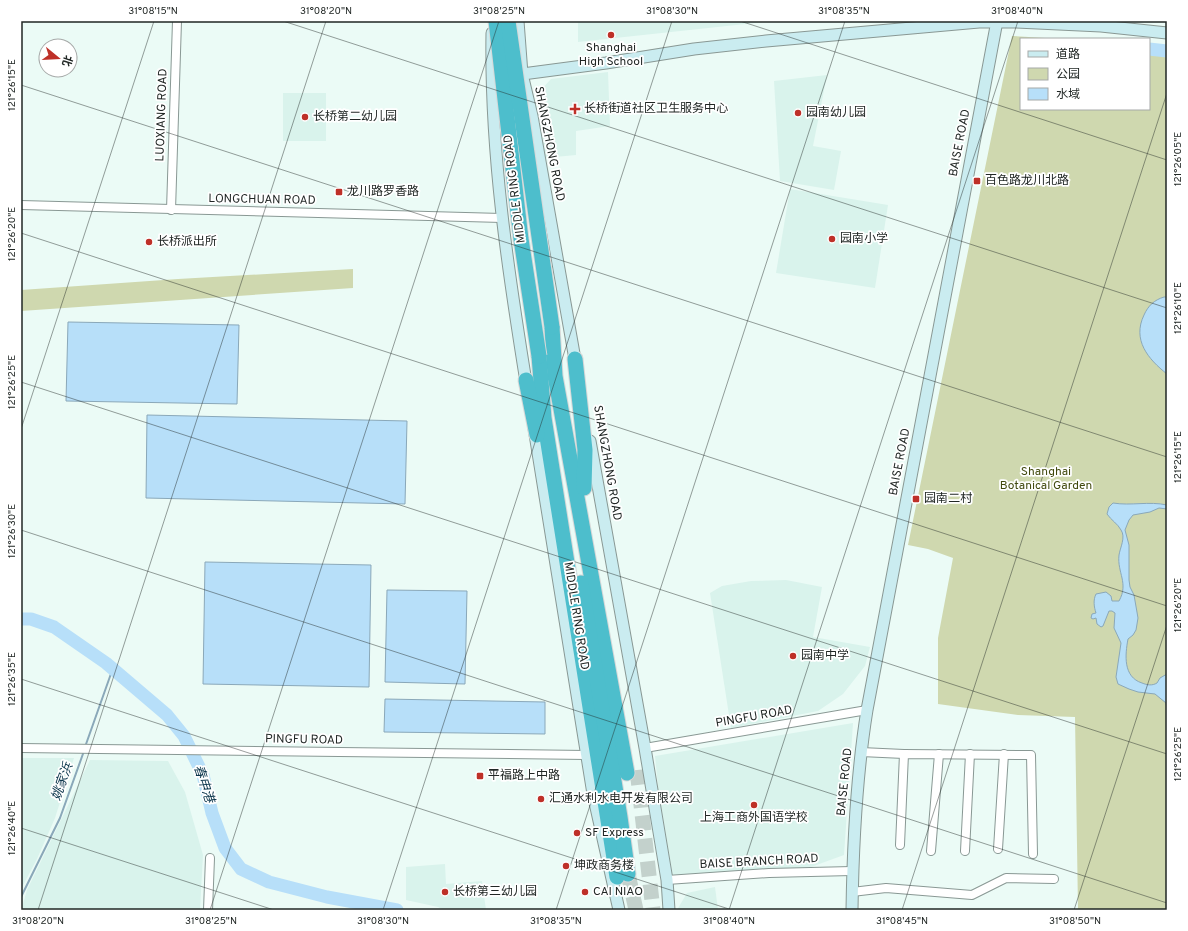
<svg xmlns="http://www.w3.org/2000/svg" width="1188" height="931" font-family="Overpass,'Noto Sans SC',sans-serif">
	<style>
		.built { fill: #d9f3ec }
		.green { fill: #cfd8af }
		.water { fill: #b7dff9; stroke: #8aa8b9 }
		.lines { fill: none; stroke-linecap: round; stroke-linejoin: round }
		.stream { stroke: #8aa8b9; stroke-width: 2 }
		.river { stroke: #b7dff9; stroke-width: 13 }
		.highway-tunnel { stroke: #c3d1cc; stroke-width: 15; stroke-dasharray: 15 8; stroke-linecap: butt }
		.street-casing { stroke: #899894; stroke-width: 10 }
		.secondary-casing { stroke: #899894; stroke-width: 13 }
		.highway-casing { stroke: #d7d8d8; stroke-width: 17 }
		.street { stroke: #fff; stroke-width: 8 }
		.secondary { stroke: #caecf0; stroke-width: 11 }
		.highway { stroke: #4dbecc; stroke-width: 15 }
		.highway-bridge-casing { stroke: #d7d8d8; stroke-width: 17; stroke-linecap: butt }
		.highway-bridge { stroke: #4dbecc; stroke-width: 15 }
		.ticks { fill: none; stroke: #212725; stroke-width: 1; stroke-opacity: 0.45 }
		.poi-dot { fill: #be3028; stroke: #fff; stroke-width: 1.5 }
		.labels { text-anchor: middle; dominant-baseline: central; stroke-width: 3.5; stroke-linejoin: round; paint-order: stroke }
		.poi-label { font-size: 12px; fill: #212725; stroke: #fff; text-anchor: start }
		.street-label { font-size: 12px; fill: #212725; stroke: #fff }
		.park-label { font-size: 12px; fill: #41490e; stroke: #fff }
		.water-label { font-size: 13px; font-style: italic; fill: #0c364c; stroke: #fff }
		.neatline { fill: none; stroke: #212725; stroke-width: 1.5 }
		.ticks-label { font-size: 10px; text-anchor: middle; fill: #212725 }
	</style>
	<rect width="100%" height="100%" fill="#ebfbf6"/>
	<g class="built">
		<polygon points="578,21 773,21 578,42"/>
		<polygon points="608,72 610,126 576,131 576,155 544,158 540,91 551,79"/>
		<polygon points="827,75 813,146 841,151 834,190 780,181 774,81"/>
		<rect x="283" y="93" width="43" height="48"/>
		<polygon points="790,189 888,205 875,288 776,273"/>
		<polygon points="786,580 822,587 813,637 870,647 865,666 843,694 818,711 731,728 710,593 722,586 751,581"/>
		<polygon points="853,723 844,855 800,871 667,880 655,756"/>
		<polygon points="21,758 74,758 55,818 37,859 21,889"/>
		<polygon points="90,760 168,761 185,792 203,855 200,910 21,910 27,890"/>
		<polygon points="445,864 446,884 482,881 486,910 444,910 438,907 406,900 406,867"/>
		<polygon points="715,887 718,910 677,910 687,893"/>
	</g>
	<g class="green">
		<polygon points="1012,36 1062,39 1021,39 1021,109 1149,109 1149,44 1167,47 1167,910 1078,910 1075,717 1018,715 938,704 938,638 953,558 928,549 908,545"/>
		<polygon points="353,269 353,288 21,311 21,290 178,279"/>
	</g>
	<g class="water">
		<path d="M1164 297H1167V374C1148 359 1132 340 1144 315 1148 306 1154 300 1164 297Z"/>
		<polygon points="68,322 239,325 237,404 66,401"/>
		<polygon points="147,415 407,421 405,504 146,498"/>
		<path d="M1113 503C1131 506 1149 501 1167 505V509L1159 508 1150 512 1133 515 1129 520 1125 530 1129 545V580L1130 587 1134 595 1138 618 1136 630 1133 635 1128 639C1125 655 1123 677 1142 683 1147 685 1152 686 1157 683L1160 678 1167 674V709L1166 703 1155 694 1138 692 1129 689 1118 684 1116 677 1121 643 1114 628 1115 613 1112 611H1109L1103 626 1101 627 1097 624 1096 618 1093 619 1091 618 1092 614 1096 613C1094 607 1093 600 1096 594L1106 592 1111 596 1112 601H1119C1129 583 1117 573 1119 555 1120 548 1126 537 1121 530 1118 524 1111 520 1107 514L1109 507Z"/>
		<polygon points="205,562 371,565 369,687 203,684"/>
		<polygon points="387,590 467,591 465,684 385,682"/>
		<polygon points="385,699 545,702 545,734 384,732"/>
	</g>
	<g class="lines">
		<g class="stream">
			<polyline points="85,747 113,668"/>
			<polyline points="21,897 60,818 84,751"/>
		</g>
		<g class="river">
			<polyline points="1149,49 1167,51"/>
			<polyline points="21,619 31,619 54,627 106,663 167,715 184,736 203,775 212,813 225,848 241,869 269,882 327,897 397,910"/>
		</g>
		<g class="highway-tunnel">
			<polyline points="637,770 653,910"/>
			<polyline points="628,874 636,910"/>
		</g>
		<g class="street-casing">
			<g id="street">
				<polyline points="21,205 502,218"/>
				<polyline points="171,210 177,21"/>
				<polyline points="21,748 587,755"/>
				<polyline points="645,748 867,710"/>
				<polyline points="861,752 904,754"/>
				<polyline points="900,845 904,754 1031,755 1033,854"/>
				<polyline points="998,849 1004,754"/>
				<polyline points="931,851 939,754"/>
				<polyline points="965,851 970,754"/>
				<polyline points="667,880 769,873 852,871"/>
				<polyline points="852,892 886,888 972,895 1006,878 1054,879"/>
				<polyline points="208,910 210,858"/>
			</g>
		</g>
		<g class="secondary-casing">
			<g id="secondary">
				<polyline points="518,21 522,74 532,116 576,365"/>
				<path d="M492 33C490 152 508 271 527 388"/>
				<polyline points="515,75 606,63 694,49 766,41 979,22 1016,22 1101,26 1167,33"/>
				<polyline points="534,428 593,794 619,910"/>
				<polyline points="590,441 645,748 667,880 669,910"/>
				<path d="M852 910C853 842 856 778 867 710L997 21"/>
			</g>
		</g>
		<g class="highway-casing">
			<g id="highway">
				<polyline points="552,327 555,376 627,773"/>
				<polyline points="539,356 544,418 617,877"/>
				<polyline points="575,359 585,450 584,488"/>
				<polyline points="526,380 537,435"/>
				<polyline points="581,583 620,817 628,874"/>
			</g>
		</g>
		<use href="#street" class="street"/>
		<use href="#secondary" class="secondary"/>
		<use href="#highway" class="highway"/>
		<g class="highway-bridge-casing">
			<g id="highway-bridge">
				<polyline points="496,21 521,239 539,356"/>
				<polyline points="508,21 552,327"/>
			</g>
		</g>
		<use href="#highway-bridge" class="highway-bridge"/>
	</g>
	<path class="ticks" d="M283 21 1167 308M740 21 1167 160M21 85 1167 457M21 233 1167 606M21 382 1167 754M21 429 154 21M21 530 1167 903M21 679 732 910M21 828 274 910M38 910 326 21M210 910 499 21M383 910 672 21M556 910 845 21M729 910 1018 21M902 910 1167 93M1074 910 1167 625"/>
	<g class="poi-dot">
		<circle cx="611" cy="35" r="4"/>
		<path d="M573 103h4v4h4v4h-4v4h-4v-4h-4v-4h4z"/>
		<circle cx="798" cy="113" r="4"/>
		<circle cx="305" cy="117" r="4"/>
		<rect x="973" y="177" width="8" height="8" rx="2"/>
		<rect x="335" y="188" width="8" height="8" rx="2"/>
		<circle cx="832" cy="239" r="4"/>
		<circle cx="149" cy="242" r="4"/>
		<rect x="912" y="495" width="8" height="8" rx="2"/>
		<circle cx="793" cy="656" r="4"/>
		<rect x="476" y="772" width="8" height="8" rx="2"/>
		<circle cx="541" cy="799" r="4"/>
		<circle cx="754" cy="805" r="4"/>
		<circle cx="577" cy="833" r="4"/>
		<circle cx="566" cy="866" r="4"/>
		<circle cx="445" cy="892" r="4"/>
		<circle cx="585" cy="892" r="4"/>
	</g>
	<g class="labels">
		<g class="poi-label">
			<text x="611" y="48" text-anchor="middle">Shanghai<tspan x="611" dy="14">High School</tspan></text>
			<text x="584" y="109">长桥街道社区卫生服务中心</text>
			<text x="806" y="113">园南幼儿园</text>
			<text x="313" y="117">长桥第二幼儿园</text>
			<text x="985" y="181">百色路龙川北路</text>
			<text x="347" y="192">龙川路罗香路</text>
			<text x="840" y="239">园南小学</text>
			<text x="157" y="242">长桥派出所</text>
			<text x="924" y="499">园南二村</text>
			<text x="801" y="656">园南中学</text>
			<text x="488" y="776">平福路上中路</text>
			<text x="549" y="799">汇通水利水电开发有限公司</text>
			<text x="754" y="818" text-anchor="middle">上海工商外国语学校</text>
			<text x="585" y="833">SF Express</text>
			<text x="574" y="866">坤政商务楼</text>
			<text x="453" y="892">长桥第三幼儿园</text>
			<text x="593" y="892">CAI NIAO</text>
		</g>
		<g class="street-label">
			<text transform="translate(162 115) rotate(-88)">LUOXIANG ROAD</text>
			<text transform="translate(960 143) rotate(-79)">BAISE ROAD</text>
			<text transform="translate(549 144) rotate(79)">SHANGZHONG ROAD</text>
			<text transform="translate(515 189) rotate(-97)">MIDDLE RING ROAD</text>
			<text transform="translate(262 200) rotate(1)">LONGCHUAN ROAD</text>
			<text transform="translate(900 462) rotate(-79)">BAISE ROAD</text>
			<text transform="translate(607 463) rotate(80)">SHANGZHONG ROAD</text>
			<text transform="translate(576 616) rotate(81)">MIDDLE RING ROAD</text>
			<text transform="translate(754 717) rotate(-10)">PINGFU ROAD</text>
			<text transform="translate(304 740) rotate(1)">PINGFU ROAD</text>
			<text transform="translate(845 782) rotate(-84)">BAISE ROAD</text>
			<text transform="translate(759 862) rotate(-3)">BAISE BRANCH ROAD</text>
		</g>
		<g class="park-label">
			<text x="1046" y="472">Shanghai<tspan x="1046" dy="14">Botanical Garden</tspan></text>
		</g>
		<g class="water-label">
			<text transform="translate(63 782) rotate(-70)">姚家浜</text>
			<text transform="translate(203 784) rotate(72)">春申港</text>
		</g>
	</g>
	<rect width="1188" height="931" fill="none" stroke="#ffffff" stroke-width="44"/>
	<rect x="1020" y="38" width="130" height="72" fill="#ffffff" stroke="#a6a9a8"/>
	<rect x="1028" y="51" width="20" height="6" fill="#caecf0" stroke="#a6a9a8"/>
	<text x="1056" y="58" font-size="12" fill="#212725">道路</text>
	<rect x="1028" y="68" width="20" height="12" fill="#cfd8af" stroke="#a6a9a8"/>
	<text x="1056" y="78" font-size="12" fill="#212725">公园</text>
	<rect x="1028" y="88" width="20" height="12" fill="#b7dff9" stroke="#a6a9a8"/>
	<text x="1056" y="98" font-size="12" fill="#212725">水域</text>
	<g transform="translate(58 58) rotate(108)"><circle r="19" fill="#ffffff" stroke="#a6a9a8"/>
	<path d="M0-3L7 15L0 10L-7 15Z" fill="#be3028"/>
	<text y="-6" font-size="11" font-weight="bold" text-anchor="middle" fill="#212725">北</text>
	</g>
	<rect x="22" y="22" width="1144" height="887" class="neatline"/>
	<g class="ticks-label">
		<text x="153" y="14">31°08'15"N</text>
		<text x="326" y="14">31°08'20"N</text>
		<text x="499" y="14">31°08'25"N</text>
		<text x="672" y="14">31°08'30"N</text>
		<text x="844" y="14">31°08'35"N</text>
		<text x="1017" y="14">31°08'40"N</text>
		<text transform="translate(11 85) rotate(-90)" y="4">121°26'15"E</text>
		<text transform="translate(1177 159) rotate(-90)" y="4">121°26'05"E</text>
		<text transform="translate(11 234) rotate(-90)" y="4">121°26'20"E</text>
		<text transform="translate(1177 308) rotate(-90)" y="4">121°26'10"E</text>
		<text transform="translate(11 382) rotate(-90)" y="4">121°26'25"E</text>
		<text transform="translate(1177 457) rotate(-90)" y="4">121°26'15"E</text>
		<text transform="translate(11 531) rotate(-90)" y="4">121°26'30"E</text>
		<text transform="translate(1177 605) rotate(-90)" y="4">121°26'20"E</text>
		<text transform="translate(11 679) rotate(-90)" y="4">121°26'35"E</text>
		<text transform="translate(1177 754) rotate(-90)" y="4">121°26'25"E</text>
		<text transform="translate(11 828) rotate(-90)" y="4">121°26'40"E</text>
		<text x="38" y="924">31°08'20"N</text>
		<text x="211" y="924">31°08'25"N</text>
		<text x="383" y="924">31°08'30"N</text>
		<text x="556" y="924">31°08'35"N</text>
		<text x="729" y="924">31°08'40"N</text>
		<text x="902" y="924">31°08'45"N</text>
		<text x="1075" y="924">31°08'50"N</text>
	</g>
</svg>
